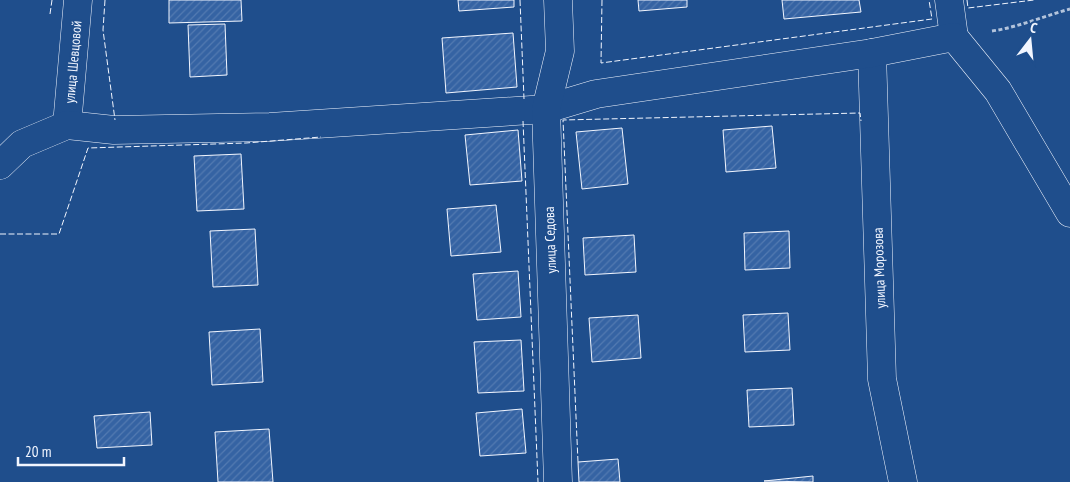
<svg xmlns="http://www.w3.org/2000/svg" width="1070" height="482" font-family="'PT Sans Narrow',sans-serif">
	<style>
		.building { fill: url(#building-hatch); stroke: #f2f6ff }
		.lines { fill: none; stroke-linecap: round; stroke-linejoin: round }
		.minor-casing { stroke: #f2f6ff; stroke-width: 29 }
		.path { stroke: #b3c4dc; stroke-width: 3; stroke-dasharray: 4 2.5; stroke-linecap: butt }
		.minor { stroke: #1f4e8c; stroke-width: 28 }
		.fence { stroke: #f2f6ff; stroke-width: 1; stroke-dasharray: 6 2.5; stroke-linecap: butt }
		.labels { text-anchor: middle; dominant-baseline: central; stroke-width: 4; stroke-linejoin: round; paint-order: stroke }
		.street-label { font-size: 14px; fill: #f2f6ff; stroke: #1f4e8c }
	</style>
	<defs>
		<pattern id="building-hatch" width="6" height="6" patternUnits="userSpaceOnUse" patternTransform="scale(1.25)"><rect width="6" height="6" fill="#3563a3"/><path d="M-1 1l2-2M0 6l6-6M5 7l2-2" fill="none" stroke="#537ab1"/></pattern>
	</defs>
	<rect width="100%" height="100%" fill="#1f4e8c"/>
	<g class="building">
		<polygon points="169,0 241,0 242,21 169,23"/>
		<polygon points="458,0 514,0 514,7 459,11"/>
		<polygon points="638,0 687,0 687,7 639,11"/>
		<polygon points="782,0 859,0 861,12 784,19"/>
		<polygon points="225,24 227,75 190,77 188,25"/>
		<polygon points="513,33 517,87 446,93 442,38"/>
		<polygon points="772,126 776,168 726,172 723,130"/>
		<polygon points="622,128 628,184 582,189 576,132"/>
		<polygon points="518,130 522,181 470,185 465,135"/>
		<polygon points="241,154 244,209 197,211 194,156"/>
		<polygon points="496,205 501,252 451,256 447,209"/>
		<polygon points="255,229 258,285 213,287 210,231"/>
		<polygon points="789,231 790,268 745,270 744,233"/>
		<polygon points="634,235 636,272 585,275 583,238"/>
		<polygon points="518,271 521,317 477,320 473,274"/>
		<polygon points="788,313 790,350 745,352 743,315"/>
		<polygon points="638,315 641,358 592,362 589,318"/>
		<polygon points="260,329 263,382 212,385 209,332"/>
		<polygon points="521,340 524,391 478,393 474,342"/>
		<polygon points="792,388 794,425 749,427 747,390"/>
		<polygon points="522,409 526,453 480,456 476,413"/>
		<polygon points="150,412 152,445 97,448 94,416"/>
		<polygon points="269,429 273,482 218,482 215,432"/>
		<polygon points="618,459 620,482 579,482 578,462"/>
		<polygon points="813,476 813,482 764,481"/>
	</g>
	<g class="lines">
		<g class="minor-casing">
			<g id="minor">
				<polyline points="949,0 954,37"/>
				<polyline points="872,53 882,379 903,482"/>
				<polyline points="67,125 78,0"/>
				<polyline points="0,165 22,144 67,125 114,130 270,127 546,109 596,94 872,53 954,37 998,91 1070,213"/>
				<polyline points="558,482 546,109 560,51 558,0"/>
			</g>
		</g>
		<path class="path" d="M992 31C1019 27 1044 16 1070 9"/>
		<use href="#minor" class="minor"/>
		<g class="fence">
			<polyline points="105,0 103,30 115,120"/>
			<polyline points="520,0 524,99"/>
			<polyline points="602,0 601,63 932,19 929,0"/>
			<polyline points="967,0 968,8 1034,0"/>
			<polyline points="50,14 52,0"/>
			<polyline points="523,121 538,482"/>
			<polyline points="0,234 59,234 88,148 246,143 321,137"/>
			<polyline points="578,462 563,120 860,113 861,121"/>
		</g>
	</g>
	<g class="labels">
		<g class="street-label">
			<text transform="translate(73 62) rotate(-85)">улица Шевцовой</text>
			<text transform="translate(550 240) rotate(-92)">улица Седова</text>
			<text transform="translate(879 268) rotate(-92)">улица Морозова</text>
		</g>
	</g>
	<g transform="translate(1030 40) rotate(16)" stroke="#1f4e8c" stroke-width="4" paint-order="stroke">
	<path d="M0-4L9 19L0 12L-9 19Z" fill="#f2f6ff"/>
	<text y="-8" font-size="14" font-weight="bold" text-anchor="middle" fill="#f2f6ff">С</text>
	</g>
	<path d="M18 457v8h106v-8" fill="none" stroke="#f2f6ff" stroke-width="2.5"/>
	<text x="25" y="457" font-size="15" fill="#f2f6ff" stroke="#1f4e8c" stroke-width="4" paint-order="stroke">20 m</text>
</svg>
